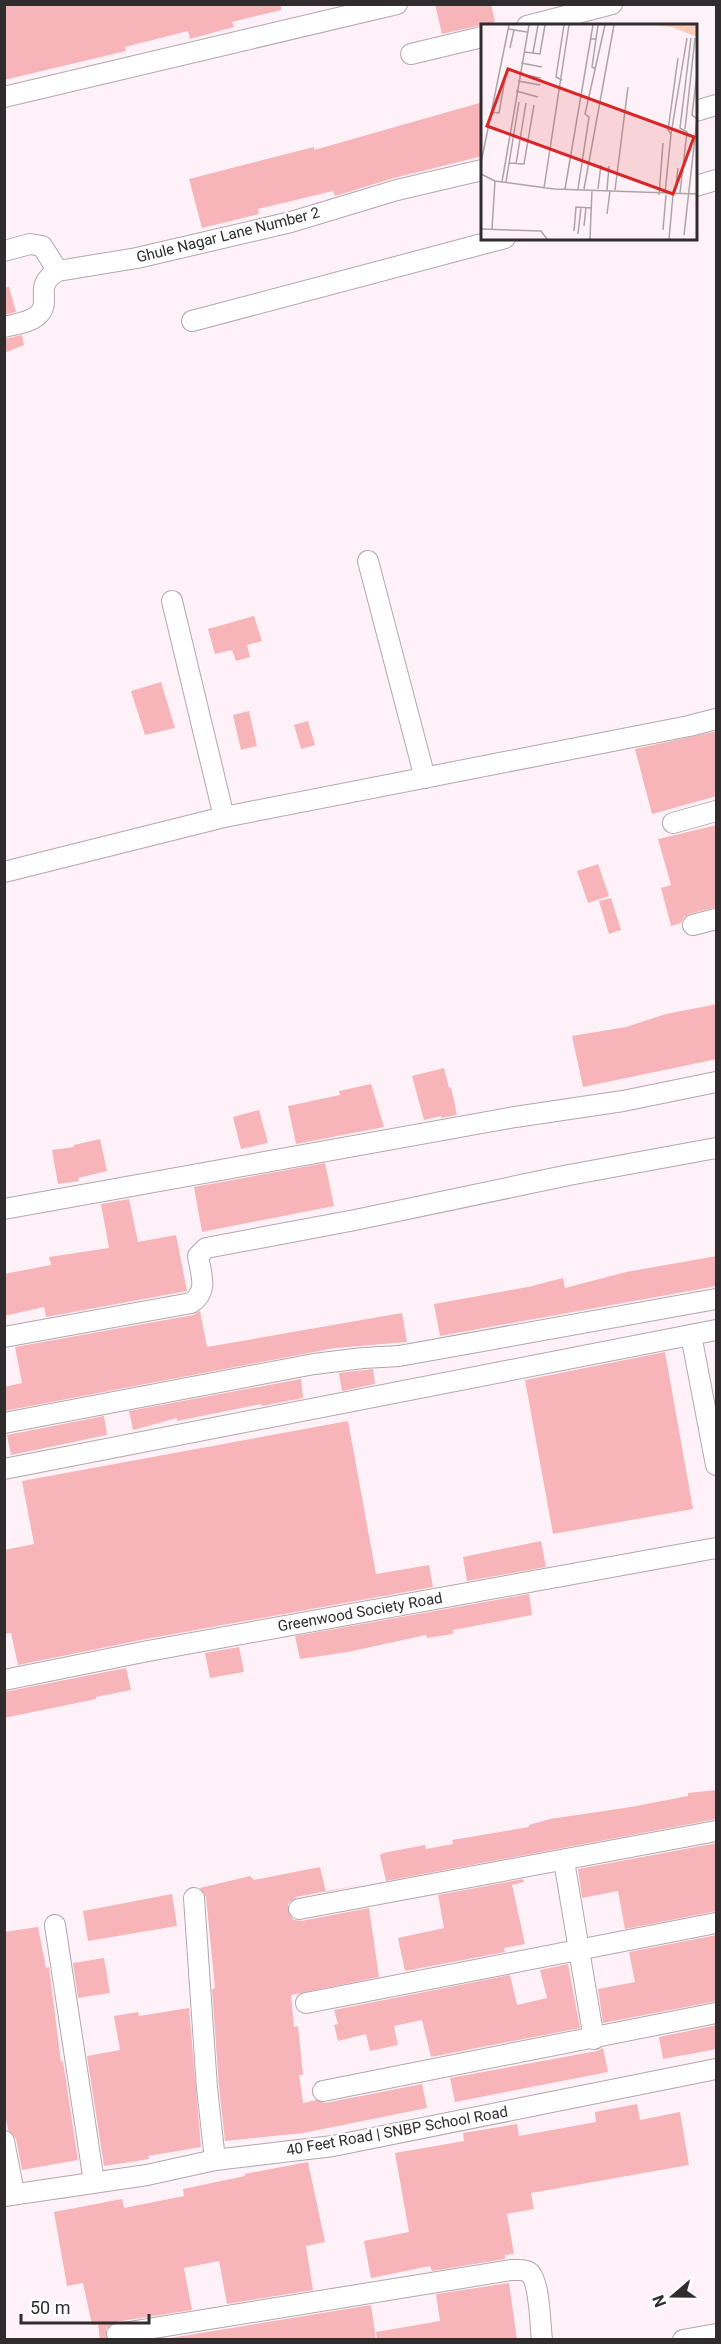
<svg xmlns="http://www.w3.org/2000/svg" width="721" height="2344" font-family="Roboto,sans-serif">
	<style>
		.building { fill: #f7b4b9 }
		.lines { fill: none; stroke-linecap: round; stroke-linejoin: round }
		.minor-casing { stroke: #b2a7ac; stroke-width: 22 }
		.minor { stroke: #fff; stroke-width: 20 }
		.labels { text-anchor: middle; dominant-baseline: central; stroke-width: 4.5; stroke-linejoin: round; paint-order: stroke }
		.street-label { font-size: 15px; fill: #302c2e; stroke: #fff }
		.inset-road { fill: none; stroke: #aca3a7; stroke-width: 1.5 }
		.view { fill: #d62828; fill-opacity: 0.15; stroke: #d62828; stroke-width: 3 }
		.inset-edge { fill: none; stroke: #302c2e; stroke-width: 3 }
	</style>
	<rect width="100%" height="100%" fill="#fef2f8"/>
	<g class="building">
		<polygon points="4,4 281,4 281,10 232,22 234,27 190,39 188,31 125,47 126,51 4,80"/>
		<polygon points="435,4 491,4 495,22 442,34"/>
		<polygon points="483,102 483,156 394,178 335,196 333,191 258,209 259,214 202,228 189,179 314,147 314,150"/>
		<polygon points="9,287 16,312 4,315 4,288"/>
		<polygon points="22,335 24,345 4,353 4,339"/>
		<polygon points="254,616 262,641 247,645 250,657 236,661 232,650 215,654 208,629"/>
		<polygon points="161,682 175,728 145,735 131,691"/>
		<polygon points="249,711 257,746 241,750 233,715"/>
		<polygon points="308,721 315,745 301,749 294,725"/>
		<polygon points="717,731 717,796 652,814 635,749"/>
		<polygon points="717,825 717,907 689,914 684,917 681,923 671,926 661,888 671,885 658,839"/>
		<polygon points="598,864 609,896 588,903 577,871"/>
		<polygon points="611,898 621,930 609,934 599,901"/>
		<polygon points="717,1004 717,1059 583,1087 572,1036 626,1027 666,1014"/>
		<polygon points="444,1068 449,1088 451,1087 457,1115 441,1118 441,1116 424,1120 412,1076"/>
		<polygon points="371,1084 384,1127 296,1144 288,1106 340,1095 339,1091"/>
		<polygon points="259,1110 268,1143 241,1149 233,1117"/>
		<polygon points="100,1139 107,1171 78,1178 79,1181 58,1184 52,1150 74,1147 74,1145"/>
		<polygon points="325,1163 334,1206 202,1232 194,1187"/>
		<polygon points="129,1199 138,1242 176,1235 187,1291 46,1317 44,1307 4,1316 4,1274 51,1265 49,1257 109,1248 101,1204"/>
		<polygon points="717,1256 717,1286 440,1336 434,1304 528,1287 563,1278 565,1288 626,1272"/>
		<polygon points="200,1311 207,1347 402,1313 407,1342 335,1348 4,1411 4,1387 22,1383 15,1347 193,1315"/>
		<polygon points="665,1352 693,1509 553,1534 525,1380"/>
		<polygon points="373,1369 375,1384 342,1391 339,1373"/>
		<polygon points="301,1379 303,1398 262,1406 261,1404 177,1421 177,1418 133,1430 129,1411"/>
		<polygon points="104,1416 107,1435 11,1455 7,1435"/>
		<polygon points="348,1421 376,1574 429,1565 433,1587 146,1639 18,1665 11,1633 4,1634 4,1550 34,1544 22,1481"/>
		<polygon points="541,1541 546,1567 467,1581 463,1557"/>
		<polygon points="529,1594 532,1615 453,1630 453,1634 427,1638 426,1635 348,1652 300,1659 295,1636"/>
		<polygon points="239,1647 244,1672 210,1678 205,1653"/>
		<polygon points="126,1668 131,1690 96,1697 96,1699 4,1718 4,1692"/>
		<polygon points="717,1790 717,1819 386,1881 380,1855 383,1853 425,1845 426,1849 453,1844 452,1840 529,1827 529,1825 550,1819 631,1807 688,1796 688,1793"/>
		<polygon points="717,1843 717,1911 625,1929 618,1891 582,1898 578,1869"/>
		<polygon points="320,1867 326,1892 365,1884 296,1897 288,1904 290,1916 294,1920 301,1921 369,1908 379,1977 291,1995 294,2027 298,2026 303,2075 299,2075 303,2103 316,2100 325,2103 422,2084 427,2108 303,2133 225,2141 219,2087 212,1989 215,1988 206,1897 200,1888 250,1876 254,1880"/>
		<polygon points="523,1879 524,1882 512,1885 525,1944 504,1948 505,1952 405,1971 398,1938 444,1928 438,1895"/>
		<polygon points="172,1894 177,1926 88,1941 83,1911"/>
		<polygon points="38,1927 46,1968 49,1967 61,2062 63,2061 78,2160 22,2170 16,2139 8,2130 4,2107 4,1932"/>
		<polygon points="717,1935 717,2001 603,2023 598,1989 635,1982 629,1952"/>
		<polygon points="104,1958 110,1993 78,1998 73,1963"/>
		<polygon points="568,1964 580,2028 431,2057 422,2020 394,2026 398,2045 370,2051 366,2034 338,2041 334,2025 338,2024 334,2010 510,1975 517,2005 547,1998 540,1970"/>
		<polygon points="189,2008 201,2147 148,2156 149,2159 104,2166 87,2056 120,2050 114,2016 138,2012 139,2016"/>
		<polygon points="717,2025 717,2049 663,2059 659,2037"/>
		<polygon points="603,2048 608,2072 455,2102 450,2078 597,2051"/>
		<polygon points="637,2104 640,2120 680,2112 689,2165 531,2193 534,2209 507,2214 514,2254 505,2255 505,2259 432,2271 430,2266 371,2278 364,2241 409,2232 395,2153 464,2141 463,2133 517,2124 519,2136 596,2122 595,2112"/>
		<polygon points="308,2162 325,2242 306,2246 313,2290 227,2304 219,2261 184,2268 192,2310 115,2322 106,2329 107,2340 100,2340 98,2324 92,2325 83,2283 67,2286 54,2212 122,2199 124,2208 184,2196 183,2189 245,2176 244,2174"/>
		<polygon points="509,2283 517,2340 377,2340 376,2332 440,2321 436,2294"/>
		<polygon points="371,2305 376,2340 158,2340"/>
	</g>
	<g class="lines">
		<g class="minor-casing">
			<g id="minor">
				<polyline points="527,26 612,4"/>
				<polyline points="411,54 482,37"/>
				<polyline points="4,97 397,4"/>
				<polyline points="696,111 716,105"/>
				<polyline points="696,186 716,180"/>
				<polyline points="4,251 30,244 42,246 58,271"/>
				<polyline points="192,321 505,238"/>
				<path d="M4 327C15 324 28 323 37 316 54 302 31 286 58 271L137 258 291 222 397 190 482 170"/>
				<polyline points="368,561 425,778"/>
				<polyline points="172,601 224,817"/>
				<polyline points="673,823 716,811"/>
				<polyline points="4,872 224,817 689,726 716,719"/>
				<polyline points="693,925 716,919"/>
				<polyline points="4,1209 515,1117 623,1101 716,1082"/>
				<polyline points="691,1335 716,1465"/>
				<path d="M4 1337 191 1303C209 1291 201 1275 198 1256L206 1248 355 1220 569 1175 716 1148"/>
				<polyline points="4,1423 314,1364 363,1358 399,1356 716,1299"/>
				<polyline points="4,1469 716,1330"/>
				<polyline points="4,1680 148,1651 716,1548"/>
				<polyline points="564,1861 594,2039"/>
				<polyline points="194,1898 207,2088 215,2160"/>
				<polyline points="299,1909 716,1831"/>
				<polyline points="55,1925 94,2182"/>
				<polyline points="306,2003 716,1923"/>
				<polyline points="323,2091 716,2013"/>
				<polyline points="4,2141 14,2193"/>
				<polyline points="4,2196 147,2175 215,2160 333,2146 716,2069"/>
				<path d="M117 2334 511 2270C517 2270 525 2269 530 2273 540 2284 540 2324 542 2340"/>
				<polyline points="683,2340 716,2334"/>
			</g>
		</g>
		<use href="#minor" class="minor"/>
	</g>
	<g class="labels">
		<g class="street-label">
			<text transform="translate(228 235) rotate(-14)">Ghule Nagar Lane Number 2</text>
			<text transform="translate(360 1612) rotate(-10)">Greenwood Society Road</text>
			<text transform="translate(397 2131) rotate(-10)">40 Feet Road | SNBP School Road</text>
		</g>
	</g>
	<g transform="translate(481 24)">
		<rect width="216" height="216" fill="#fef2f8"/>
		<path d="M174 1H216V13L191 3Z" fill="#ffcab7"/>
		<path class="inset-road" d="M27 5 46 8M109 15H115L117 1M29 24 33 6M43 28 59 30 64 1M52 29 57 1M40 39 61 43M115 45 111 43 115 15M38 50 60 54M216 50 211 91 216 95M81 56 75 53 83 1M37 57 59 61M35 67 57 73M10 88 18 89 24 55M204 105 214 14M190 110 206 14M0 139 28 1M28 139 43 140 53 81M35 140 45 79M0 150 14 157 73 165 216 170M21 158 48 1M25 158 38 78M63 164 88 1M84 165 112 1M97 165 108 93 104 90 124 1M103 165 133 1M117 165 120 141M126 166 128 142M134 166 147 63M184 169 190 110 187 106 197 34M194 169 197 144M199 169 206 108 199 104 210 14M0 170V190M178 171 182 119M126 190 129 167M103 202 105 183M0 205 60 207 66 215M11 205 14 157M182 206 185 171M93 207 95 183 111 184M97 210 100 183M203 211 216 95M109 215 111 166M188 215 192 171"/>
		<path class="view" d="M27 45 213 113 192 170 6 102Z"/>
		<rect width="216" height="216" class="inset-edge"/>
	</g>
	<rect width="721" height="2344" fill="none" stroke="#302c2e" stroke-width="12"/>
	<g transform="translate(673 2296) rotate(250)" stroke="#ffffff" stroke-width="4.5" paint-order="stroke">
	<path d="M0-4.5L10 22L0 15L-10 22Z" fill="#302c2e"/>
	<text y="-9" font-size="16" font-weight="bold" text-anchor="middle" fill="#302c2e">N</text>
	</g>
	<path d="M21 2314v9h128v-9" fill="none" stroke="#302c2e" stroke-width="3"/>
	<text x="30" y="2314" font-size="18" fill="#302c2e" stroke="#ffffff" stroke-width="4.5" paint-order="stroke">50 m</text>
</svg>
